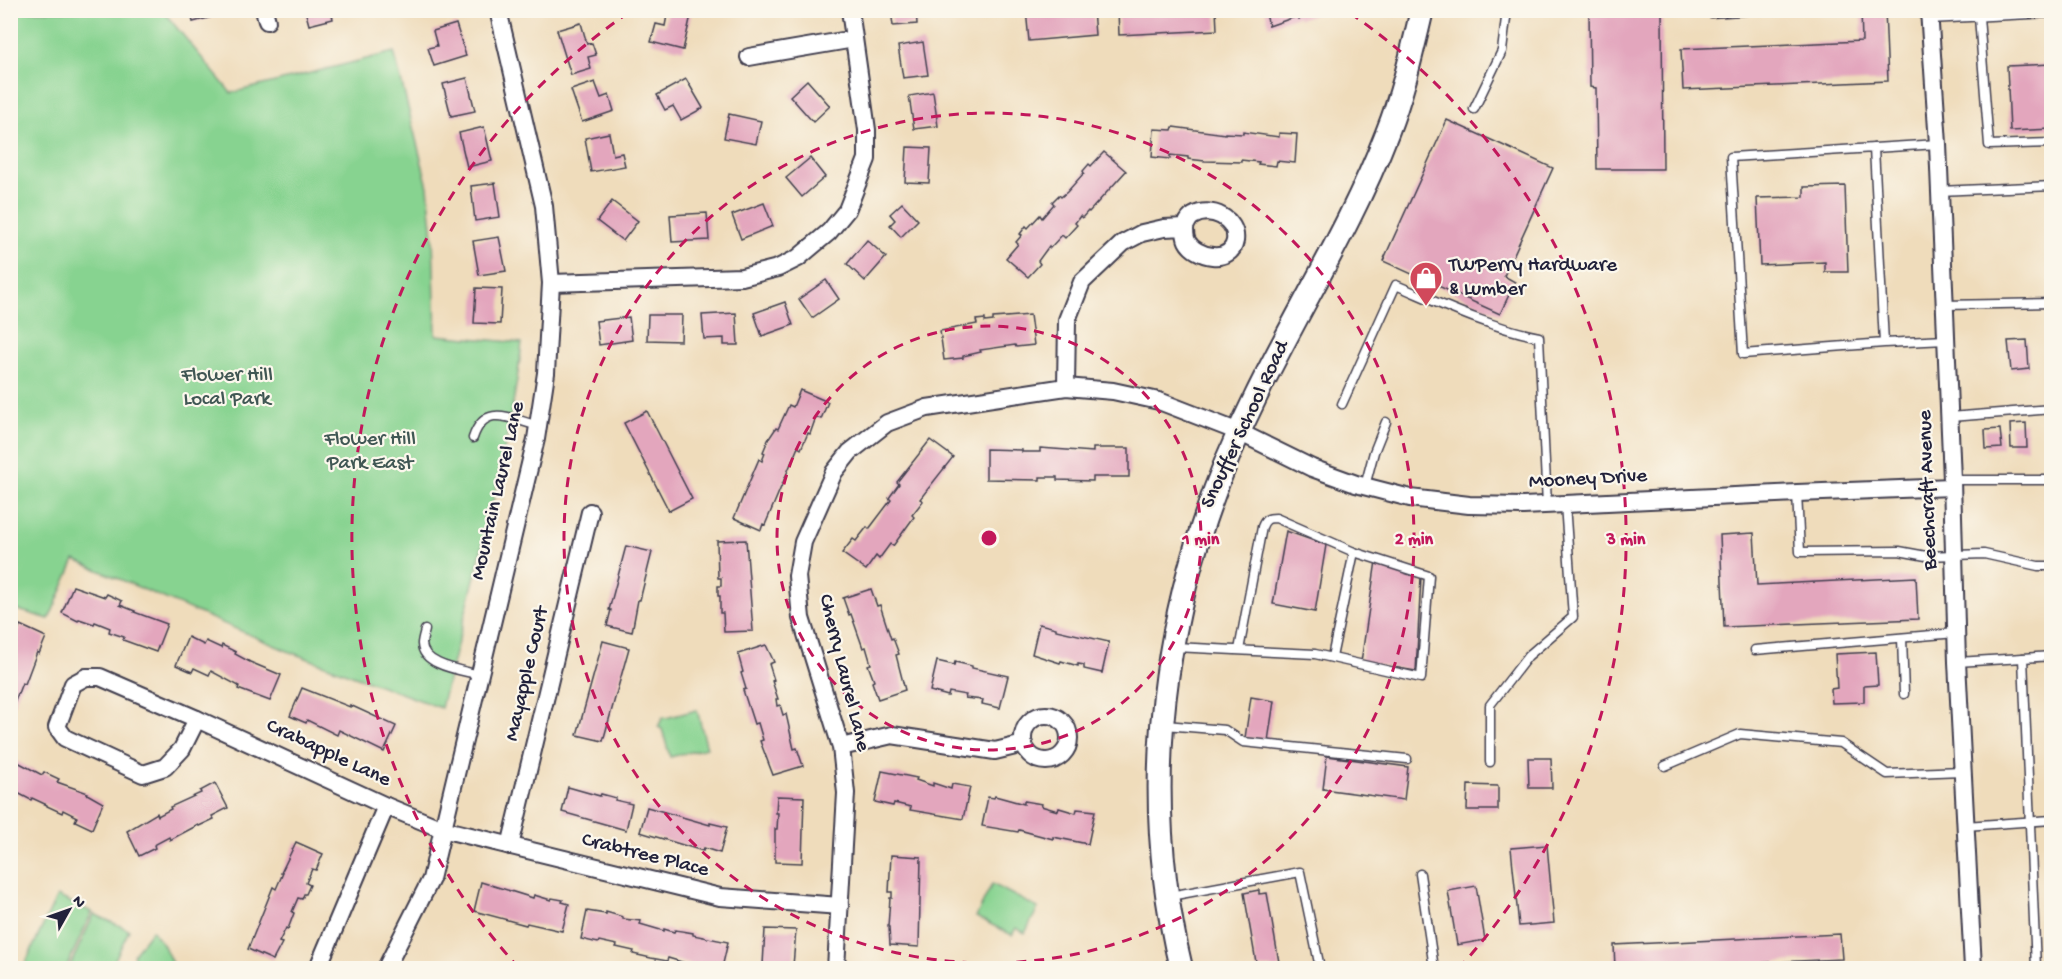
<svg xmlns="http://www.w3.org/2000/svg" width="2062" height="979" font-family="'Gochi Hand',sans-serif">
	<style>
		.green { fill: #87d390; stroke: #547a66; stroke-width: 1.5 }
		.building { fill: #e3a6bd }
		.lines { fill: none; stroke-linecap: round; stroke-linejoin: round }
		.lane-casing { stroke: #413e4e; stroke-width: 11 }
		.street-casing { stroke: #413e4e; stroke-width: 20 }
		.secondary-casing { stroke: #413e4e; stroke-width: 26 }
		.lane { stroke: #fff; stroke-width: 8 }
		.street { stroke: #fff; stroke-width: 16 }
		.secondary { stroke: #fff; stroke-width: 22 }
		.ring { fill: none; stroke: #c2185b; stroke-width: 3; stroke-dasharray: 10 8 }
		.labels { text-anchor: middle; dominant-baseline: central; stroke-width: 4.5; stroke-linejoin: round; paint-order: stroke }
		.poi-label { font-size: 21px; fill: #22223b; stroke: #fbf7ec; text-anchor: start }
		.park-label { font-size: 21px; fill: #405754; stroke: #fbf7ec }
		.street-label { font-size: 21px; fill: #22223b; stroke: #fbf7ec }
		.centre { fill: #c2185b; stroke: #fbf7ec; stroke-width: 3 }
		.ring-label { font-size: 18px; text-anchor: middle; font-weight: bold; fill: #c2185b; stroke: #fbf7ec; stroke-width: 4.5; stroke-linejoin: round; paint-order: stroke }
	</style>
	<rect width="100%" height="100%" fill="#fbf7ec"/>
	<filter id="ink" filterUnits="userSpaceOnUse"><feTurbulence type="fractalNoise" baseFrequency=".0167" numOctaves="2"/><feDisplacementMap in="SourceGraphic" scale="12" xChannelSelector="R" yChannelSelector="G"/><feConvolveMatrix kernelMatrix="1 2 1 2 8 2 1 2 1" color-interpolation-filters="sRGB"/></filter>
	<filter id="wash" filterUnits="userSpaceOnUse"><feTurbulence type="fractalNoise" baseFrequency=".008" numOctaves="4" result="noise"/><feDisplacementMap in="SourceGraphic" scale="24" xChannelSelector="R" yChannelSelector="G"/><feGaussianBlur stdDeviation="1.35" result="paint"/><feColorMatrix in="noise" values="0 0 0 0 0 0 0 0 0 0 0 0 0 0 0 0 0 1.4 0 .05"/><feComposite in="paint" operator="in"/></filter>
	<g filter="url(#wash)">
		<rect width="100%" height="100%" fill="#efdcbb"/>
		<g class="green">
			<path d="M10 11H163L231 93 394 52 428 187 433 238 436 335 522 343C507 467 471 588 441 708L290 652 75 560 49 619 11 608Z"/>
			<polygon points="697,710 707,748 670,757 662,729 658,727 663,717 666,718"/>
			<polygon points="992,884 1038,908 1025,933 1016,928 1012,935 976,917"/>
			<polygon points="57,896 92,912 66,968 23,968"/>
			<polygon points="94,914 129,930 111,968 69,968"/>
			<polygon points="152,930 164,946 174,968 139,968 133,955"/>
		</g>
		<g id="blocks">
			<g class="building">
				<polygon points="190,10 215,10 216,16 193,22"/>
				<polygon points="305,10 331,10 333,19 309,25"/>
				<polygon points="668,10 691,15 683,50 651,42 656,24 665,26"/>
				<polygon points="891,10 916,10 917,24 893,26"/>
				<polygon points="1026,10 1093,10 1095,35 1029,41"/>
				<polygon points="1118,10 1216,10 1217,30 1119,35"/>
				<polygon points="1265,10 1326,10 1326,11 1299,19 1298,16 1269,26"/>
				<polygon points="1589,10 1662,10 1663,169 1597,169 1596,88 1590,87"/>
				<polygon points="1861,10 1885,10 1888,81 1683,90 1681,49 1862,41"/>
				<polygon points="581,23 587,44 592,43 596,55 588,57 591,69 571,75 557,30"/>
				<polygon points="456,24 466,56 434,66 428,48 437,46 433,31"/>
				<polygon points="923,42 928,75 903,78 898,46"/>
				<polygon points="2052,64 2052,129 2010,131 2007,66"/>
				<polygon points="467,78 475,111 451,116 443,84"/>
				<polygon points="686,79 703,108 681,120 673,106 665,110 657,95"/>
				<polygon points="807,80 830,106 813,122 790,96"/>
				<polygon points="595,82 601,98 609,95 614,111 582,122 571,90"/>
				<polygon points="933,92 938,126 914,129 909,96"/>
				<polygon points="729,114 761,121 756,144 724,138"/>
				<polygon points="1447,120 1553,168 1504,276 1515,282 1500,314 1383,261"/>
				<polygon points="484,127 492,161 467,167 459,133"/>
				<polygon points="1173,127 1225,134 1225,133 1243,134 1243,132 1279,137 1279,133 1297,134 1295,163 1277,161 1276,166 1258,164 1259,162 1241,160 1241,162 1205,161 1188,159 1188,157 1170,155 1170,159 1152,157 1154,129 1172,130"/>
				<polygon points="609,133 613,155 622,153 625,166 591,172 585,138"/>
				<polygon points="907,147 931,148 929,183 905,182"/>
				<polygon points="1104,152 1126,171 1089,212 1088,211 1082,218 1080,216 1075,223 1077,225 1065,238 1062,235 1050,248 1049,246 1038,261 1040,264 1028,277 1006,258 1018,244 1016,242 1022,235 1020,234 1026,226 1028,228 1040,215 1042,218 1054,204 1052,202 1059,195 1061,197 1067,192 1084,173 1083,171 1089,164 1091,166"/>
				<polygon points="810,158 825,177 802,197 786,178"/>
				<polygon points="495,183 500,217 475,221 471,186"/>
				<polygon points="1845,186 1848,272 1825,272 1825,262 1760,265 1757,198 1804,197 1804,187"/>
				<polygon points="612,201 638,221 623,241 597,221"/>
				<polygon points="764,203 773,226 741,239 732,215"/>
				<polygon points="902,203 918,220 901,237 890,225 895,220 890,214"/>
				<polygon points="707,213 709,240 672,242 670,215"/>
				<polygon points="499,237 506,271 479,275 473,241"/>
				<polygon points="867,240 886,257 865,281 847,264"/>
				<polygon points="826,280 839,299 812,318 799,299"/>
				<polygon points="476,288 502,289 500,324 474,323"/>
				<polygon points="785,302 793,325 762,336 754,313"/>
				<polygon points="736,313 738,345 724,345 724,338 704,339 702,315"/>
				<polygon points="648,315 682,315 681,341 647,340"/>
				<polygon points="1030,315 1034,345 1016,347 1015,345 980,350 981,352 963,356 963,358 944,360 940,331 977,324 976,320 985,319 985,322 993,321 993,318"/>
				<polygon points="629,317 632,340 599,345 596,321"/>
				<polygon points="2027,340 2029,369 2011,371 2008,341"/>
				<polygon points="800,390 828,402 821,419 816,417 810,434 808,433 801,449 798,447 765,525 763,524 761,530 734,518 759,459 762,461 765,453 763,452 768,440 776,428 778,429 789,405 793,407"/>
				<polygon points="647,411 692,499 669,511 624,423"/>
				<polygon points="2026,423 2027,448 2011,448 2010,424"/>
				<polygon points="2000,429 2002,448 1986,449 1985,430"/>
				<polygon points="930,440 953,457 920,499 923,501 912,515 914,517 893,546 890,544 879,559 876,556 866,570 842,553 853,539 856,541 867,527 869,529 891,500 889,498 899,484 897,482"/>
				<polygon points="1040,448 1093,452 1093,448 1129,448 1129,477 1093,477 1093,481 1057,480 1057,477 1040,477 1040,480 986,479 986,449 1022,450 1022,452 1040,452"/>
				<polygon points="1286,531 1326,545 1315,612 1273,604"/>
				<polygon points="1754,533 1757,585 1916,577 1918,619 1724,627 1720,535"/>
				<polygon points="746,540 753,631 724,632 723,613 720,613 720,596 718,596 718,586 721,586 721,578 718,578 717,541"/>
				<polygon points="626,546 652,552 640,600 638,600 632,632 607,626 611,610 609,610"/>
				<polygon points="1376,561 1421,577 1416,671 1361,662"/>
				<polygon points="73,586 105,597 107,594 122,601 120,605 135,611 134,612 167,624 156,652 123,640 124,637 109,632 110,628 95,622 94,624 79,619 78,621 62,613"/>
				<polygon points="871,589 877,606 880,605 891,639 893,638 899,654 896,655 905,690 878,699 872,682 874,681 868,665 871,664 866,647 863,648 851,614 849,615 843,598"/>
				<polygon points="1039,624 1056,628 1056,630 1109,642 1102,673 1084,669 1084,665 1078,664 1078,666 1061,661 1060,663 1032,654"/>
				<polygon points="20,625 46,637 39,654 37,652 25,684 22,683 10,714 10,641 13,642"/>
				<polygon points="188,637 204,645 206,641 221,648 222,645 236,652 235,654 250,662 281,675 270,701 238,689 239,686 211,671 209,675 194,668 192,672 176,665"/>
				<polygon points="603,641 629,648 603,741 577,735"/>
				<polygon points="766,645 774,662 769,664 774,680 772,681 778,699 776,699 777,706 780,705 783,715 786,714 794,749 797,748 803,766 773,775 760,741 763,740 758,723 754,724 743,690 746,689 741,673 743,672 738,654"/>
				<polygon points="1876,652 1878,685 1864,686 1864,702 1832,703 1831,689 1837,688 1835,654"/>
				<polygon points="937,661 954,665 955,662 972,666 972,668 1008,676 1000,708 982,704 983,700 965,698 966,695 949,692 948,696 930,691"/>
				<polygon points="302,688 350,707 350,705 396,726 384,752 339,730 337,735 307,720 306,723 290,716"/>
				<polygon points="1251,697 1274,701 1268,741 1245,738"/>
				<polygon points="1327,756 1408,767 1404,800 1323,789"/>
				<polygon points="1528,758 1551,758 1552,788 1529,788"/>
				<polygon points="14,760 42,775 44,772 59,779 57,782 88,793 87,794 103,803 92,829 75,821 77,817 63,810 62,813 47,806 47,805 32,798 31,800 10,789 10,761"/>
				<polygon points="882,771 917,778 916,780 933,786 933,783 951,789 952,784 970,787 963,819 910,810 911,807 894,803 893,806 875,802"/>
				<polygon points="215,783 228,808 212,816 214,819 199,826 198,825 170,840 169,837 154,845 155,848 139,856 127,831 157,813 158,816 171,809 170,807 201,793 200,791"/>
				<polygon points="1468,785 1498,786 1498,810 1467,810"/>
				<polygon points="568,787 600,796 601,794 616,798 615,800 632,804 626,830 562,812"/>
				<polygon points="777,796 804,797 802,863 775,862 775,829 777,829 778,813 776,813"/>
				<polygon points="995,796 1024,804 1024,801 1042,804 1041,806 1058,811 1059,808 1076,813 1077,809 1095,811 1088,844 1053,837 1053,839 1019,830 1018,832 982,826 988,797 994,798"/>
				<polygon points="647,807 710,825 710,823 727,827 720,853 704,848 703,851 640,832"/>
				<polygon points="296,842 323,854 316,870 312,869 306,883 310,885 306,894 304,894 302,899 298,898 292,912 294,913 288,929 286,928 279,942 282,943 273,960 248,949 273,887 276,889 283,873 281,873"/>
				<polygon points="1547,845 1554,923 1519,926 1511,848"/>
				<polygon points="891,855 921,857 919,947 890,945 889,927 888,927 890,898 892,898 892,892 889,892"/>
				<polygon points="481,882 533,898 534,895 551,900 552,898 563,900 562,902 569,904 562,931 527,923 526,925 474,911"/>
				<polygon points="1476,886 1485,940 1457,945 1448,891"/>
				<polygon points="1259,890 1259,894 1267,893 1280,968 1257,968 1244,893"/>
				<polygon points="587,911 606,914 606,912 623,917 623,919 641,921 640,924 664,931 664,929 674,932 675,930 682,931 693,933 693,935 728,942 722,968 703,966 702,968 668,958 667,961 651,958 633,954 634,951 616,947 617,945 599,941 598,943 581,939"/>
				<polygon points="765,929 796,930 793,966 790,966 790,968 759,968 760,964 763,965"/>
				<polygon points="1840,934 1842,959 1652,968 1615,968 1614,945"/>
			</g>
		</g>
	</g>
	<g filter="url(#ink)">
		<use href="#blocks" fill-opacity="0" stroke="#413e4e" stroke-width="1.5"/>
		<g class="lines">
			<g class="lane-casing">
				<g id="lane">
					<polyline points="1711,13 1755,10"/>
					<polyline points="1979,17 1989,145 2052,143"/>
					<polyline points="1929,19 2052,13"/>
					<polyline points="1474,109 1502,51 1507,10"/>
					<polyline points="1874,148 1938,144"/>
					<polyline points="1939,191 2052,186"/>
					<polyline points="1944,305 2052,303"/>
					<polyline points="1884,343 1874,148 1731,157 1743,354 1884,343 1946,340"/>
					<path d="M1342 404 1396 285C1443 305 1489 327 1539 337L1547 505"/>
					<polyline points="1950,417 2052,409"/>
					<path d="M473 438C485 402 510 419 539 426"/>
					<polyline points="1952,480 2052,480"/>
					<polyline points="1365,486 1374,452 1386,422"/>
					<polyline points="1797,493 1800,552 1899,551 1926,556 1984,554 2038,566 2052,566"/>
					<path d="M425 630C424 634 422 640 422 644 423 666 462 670 479 675"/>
					<polyline points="1902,638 1904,694"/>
					<path d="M1175 647 1315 654 1421 678 1429 576 1354 552 1276 518C1268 518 1265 519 1262 527L1239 650"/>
					<polyline points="1755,650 1956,633"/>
					<polyline points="1332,657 1354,552"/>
					<polyline points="2023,658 2052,656"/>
					<polyline points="1957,662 2023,658 2036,968"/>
					<polyline points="1165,725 1225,730 1243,742 1407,759"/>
					<polyline points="1490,762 1490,705 1528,656 1573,617 1565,504"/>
					<polyline points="1665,766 1740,734 1841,743 1887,774 1962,771"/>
					<polyline points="1965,826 2052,820"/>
					<polyline points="1420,874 1434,968"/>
					<polyline points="1170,896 1300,872 1319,963"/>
				</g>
			</g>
			<g class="street-casing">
				<g id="street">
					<polyline points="264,10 267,21"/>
					<polyline points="1929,10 1938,144 1952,480 1957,662 1973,968"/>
					<polyline points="749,57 854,39"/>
					<polyline points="551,283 742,277 778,268 798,258 829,232 847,210 867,159 867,130 850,10"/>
					<path d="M1066 387 1067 320 1082 282 1123 243 1142 233 1164 228 1185 227C1187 223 1189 218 1193 216 1210 205 1238 219 1235 241 1231 265 1195 257 1187 241 1185 237 1185 231 1185 227"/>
					<polygon points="86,677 100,677 197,719 182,749 165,767 143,774 65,738 57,727 73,684"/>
					<circle cx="1046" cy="738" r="23"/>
					<polyline points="197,719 386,806 442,829 720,897 840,906"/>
					<polyline points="841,747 892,735 995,751 1024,744"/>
					<polyline points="510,846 590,512"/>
					<polyline points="325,968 319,965 386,806"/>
					<polyline points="386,968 431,879 536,439 546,373 551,283 544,206 498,10"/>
					<polyline points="836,968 846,793 841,747 801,618 797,576 803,542 834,472 850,452 887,423 927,408 1066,387 1113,391 1159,401 1239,432 1312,468 1356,484 1410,498 1469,505 1523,506 1797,493 1952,487"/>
				</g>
			</g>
			<g class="secondary-casing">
				<path id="secondary" d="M1181 968C1134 772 1167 575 1256 396 1299 308 1352 224 1387 133 1403 93 1412 52 1422 10"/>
			</g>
			<use href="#lane" class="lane"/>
			<use href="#street" class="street"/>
			<use href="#secondary" class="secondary"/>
		</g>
	</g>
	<g class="ring">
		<circle cx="989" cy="538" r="212"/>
		<circle cx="989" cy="538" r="425"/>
		<path d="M519 968A637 637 0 0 1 628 13M1350 13A637 637 0 0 1 1459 968"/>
	</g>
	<defs>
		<g id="shop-pin" transform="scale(1.725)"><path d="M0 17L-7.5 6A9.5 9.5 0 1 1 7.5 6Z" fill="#d1495b" stroke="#fbf7ec"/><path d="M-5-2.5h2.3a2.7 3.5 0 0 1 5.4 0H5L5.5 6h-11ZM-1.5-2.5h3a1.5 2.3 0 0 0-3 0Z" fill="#fff"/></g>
	</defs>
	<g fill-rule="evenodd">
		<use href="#shop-pin" x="1426" y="278"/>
	</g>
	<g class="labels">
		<g class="poi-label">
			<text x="1449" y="266">TWPerry Hardware<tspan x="1449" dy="24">&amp; Lumber</tspan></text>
		</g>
		<g class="park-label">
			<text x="227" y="376">Flower Hill<tspan x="227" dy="24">Local Park</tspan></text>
			<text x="370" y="440">Flower Hill<tspan x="370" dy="24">Park East</tspan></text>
		</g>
		<g class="street-label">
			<text transform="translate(1246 425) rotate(-65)">Snouffer School Road</text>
			<text transform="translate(1588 480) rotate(-3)">Mooney Drive</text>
			<text transform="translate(1929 490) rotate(-92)">Beechcraft Avenue</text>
			<text transform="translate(499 491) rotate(-77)">Mountain Laurel Lane</text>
			<text transform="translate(843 673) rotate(76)">Cherry Laurel Lane</text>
			<text transform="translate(528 674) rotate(-77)">Mayapple Court</text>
			<text transform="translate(328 754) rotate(25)">Crabapple Lane</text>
			<text transform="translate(645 856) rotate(14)">Crabtree Place</text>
		</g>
	</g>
	<circle cx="989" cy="538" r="9" class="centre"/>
	<g class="ring-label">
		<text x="1201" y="544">1 min</text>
		<text x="1414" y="544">2 min</text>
		<text x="1626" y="544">3 min</text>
	</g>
	<rect width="2062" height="979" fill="none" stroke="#fbf7ec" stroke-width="36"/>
	<g transform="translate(69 910) rotate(50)" stroke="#fbf7ec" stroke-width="4.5" paint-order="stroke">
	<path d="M0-4.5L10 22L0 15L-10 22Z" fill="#22223b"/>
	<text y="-9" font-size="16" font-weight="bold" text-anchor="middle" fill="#22223b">N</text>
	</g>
</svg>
